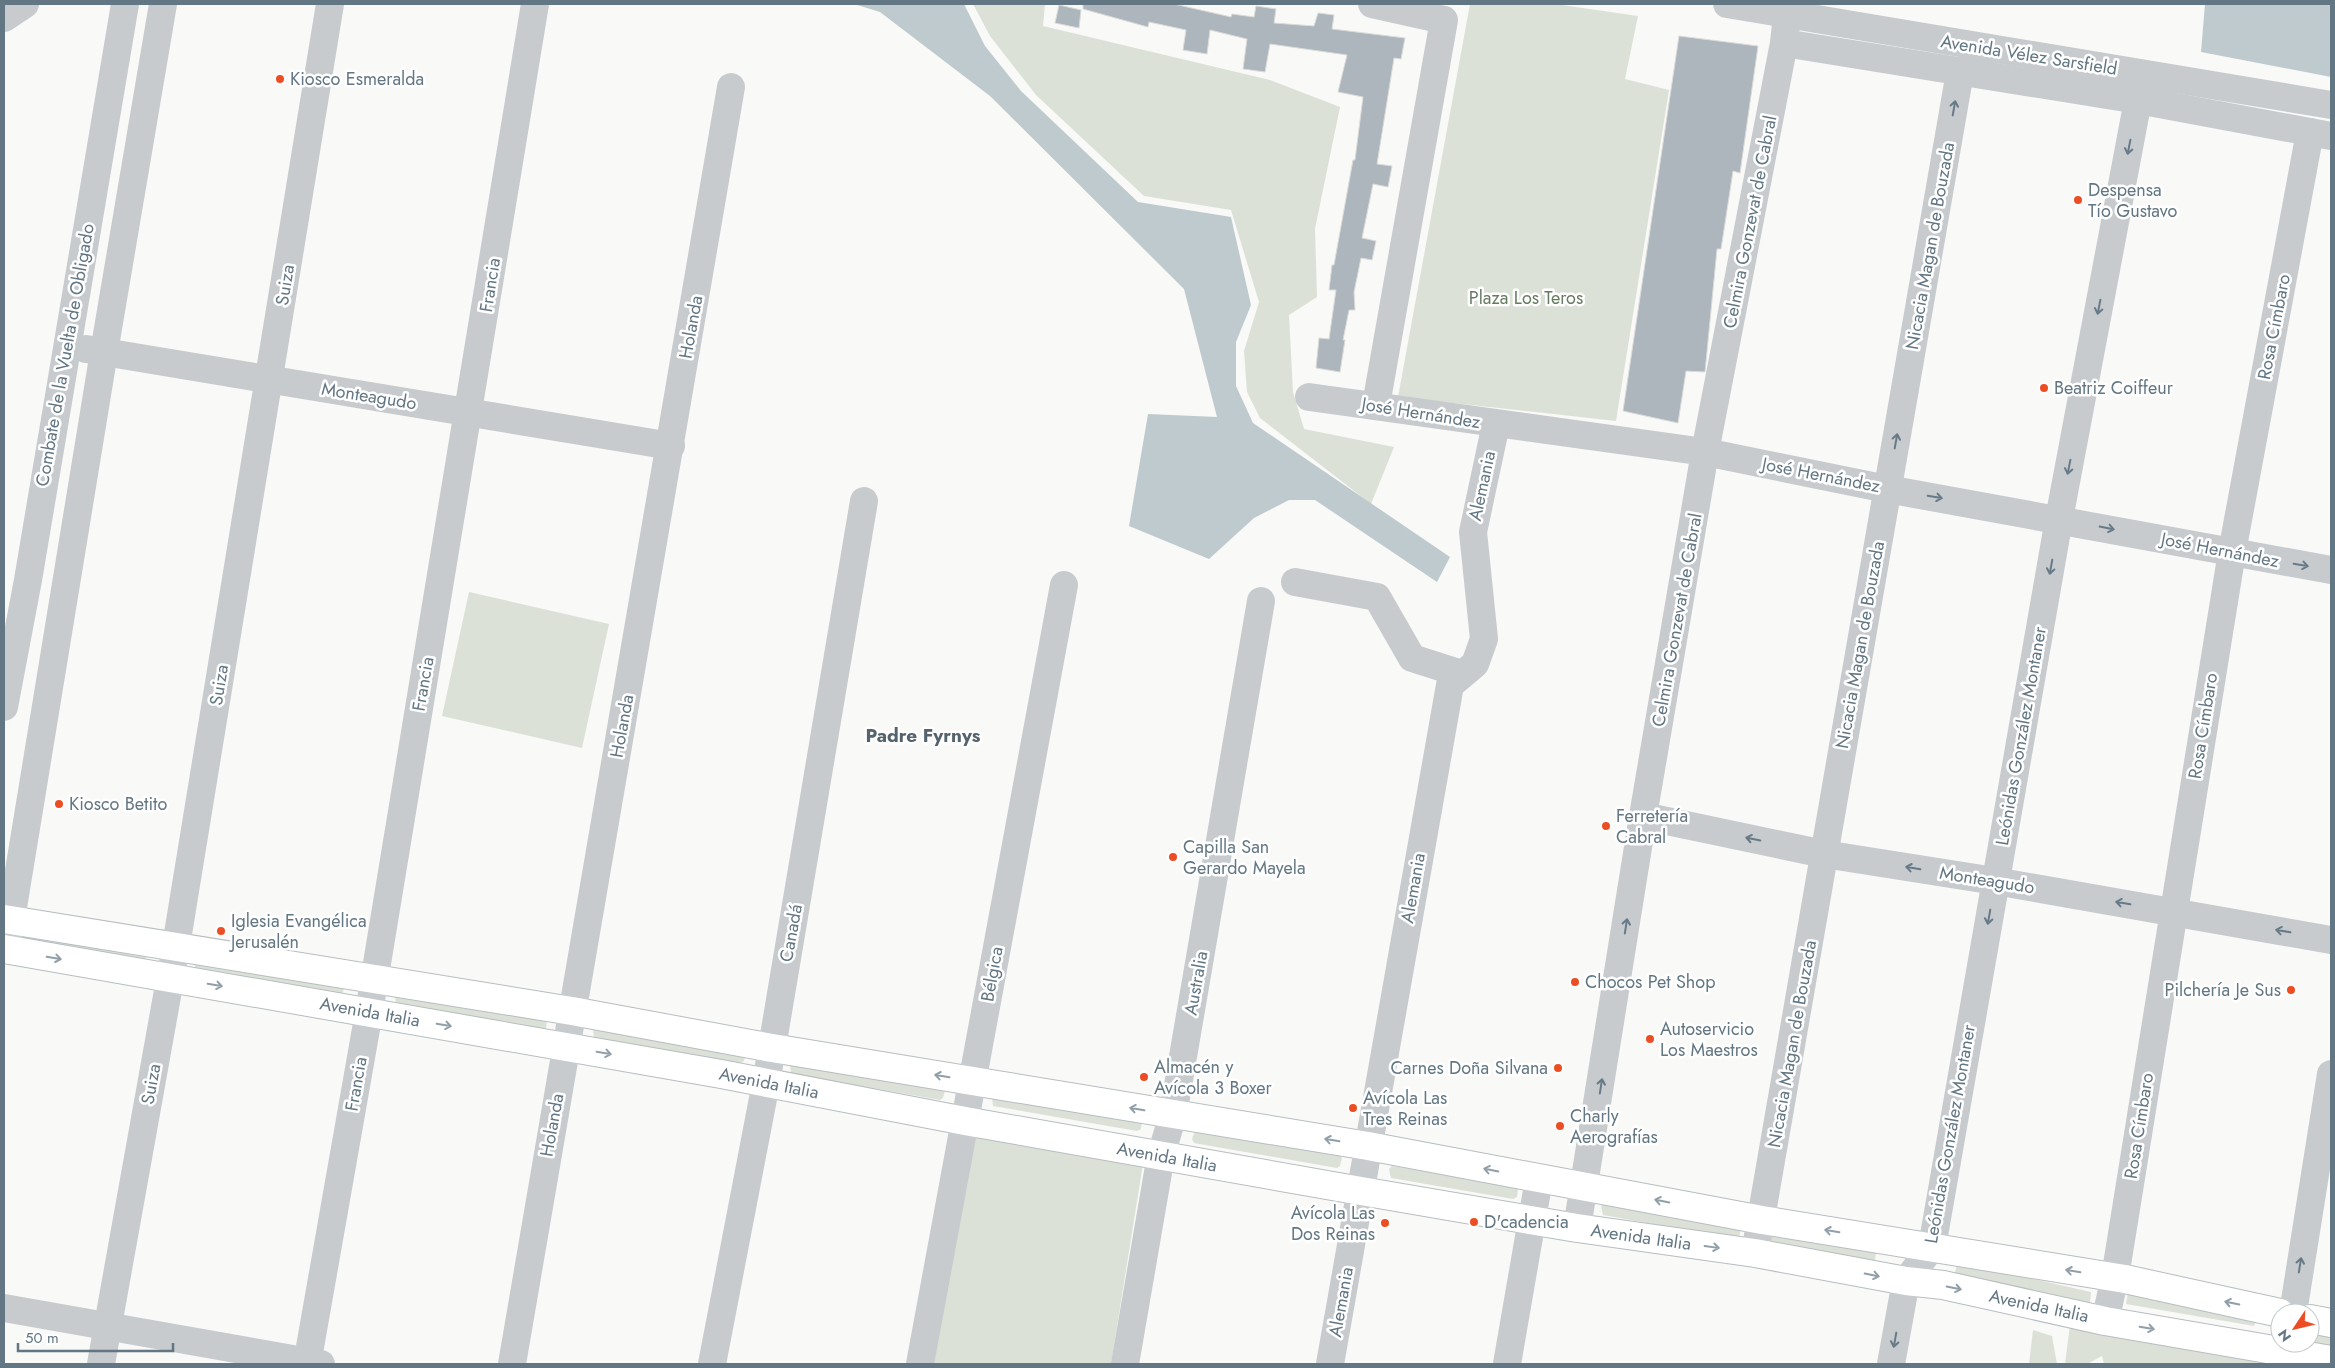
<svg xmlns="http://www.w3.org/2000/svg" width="2335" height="1368" font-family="Jost,sans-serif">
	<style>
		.green { fill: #dbe1d7 }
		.water { fill: #becace }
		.building { fill: #adb6bc; stroke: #dbdbd9 }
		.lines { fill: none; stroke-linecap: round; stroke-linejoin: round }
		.major-casing { stroke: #b7bdc0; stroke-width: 30 }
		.minor { stroke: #c7cbce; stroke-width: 28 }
		.major { stroke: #fff; stroke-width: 28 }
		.oneway { stroke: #677a87 }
		.oneway2 { stroke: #919fa8 }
		.poi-dot { fill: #ed4d23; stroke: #fff; stroke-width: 2 }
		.labels { text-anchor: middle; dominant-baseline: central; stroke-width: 5; stroke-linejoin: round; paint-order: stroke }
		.street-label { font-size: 18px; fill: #627683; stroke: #fff }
		.poi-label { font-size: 18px; fill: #627683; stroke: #fff; text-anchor: start }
		.park-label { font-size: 18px; fill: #677a62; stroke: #fff }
		.neighbourhood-label { font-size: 19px; font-weight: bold; fill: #55636e; stroke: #fff }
	</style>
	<rect width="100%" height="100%" fill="#f9f9f7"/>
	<g class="green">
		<polygon points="973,4 1045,4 1043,26 1270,80 1340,107 1315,229 1317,297 1289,315 1293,392 1304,429 1394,447 1371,504 1260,418 1247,392 1244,351 1259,302 1231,210 1144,196 1036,95 990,36"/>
		<polygon points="1470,4 1555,4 1638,16 1625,79 1669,90 1616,421 1398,397"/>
		<polygon points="469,592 609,624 582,748 442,716"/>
		<polygon points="19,931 148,951 146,959 143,961 20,939"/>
		<polygon points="194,962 345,984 343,992 340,995 196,971"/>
		<polygon points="395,996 547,1020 546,1028 542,1030 396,1005"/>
		<polygon points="596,1026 746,1053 744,1061 740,1063 594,1038 593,1029"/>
		<polygon points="790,1065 945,1090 943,1098 940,1100 791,1073"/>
		<polygon points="992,1098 1142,1121 1141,1129 1137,1131 993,1106"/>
		<polygon points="1195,1131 1338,1154 1342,1158 1340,1166 1337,1168 1194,1143 1192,1139"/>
		<polygon points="974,1132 1143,1164 1111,1364 934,1364"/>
		<polygon points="1392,1166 1514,1185 1518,1189 1517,1197 1513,1199 1391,1178 1389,1169"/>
		<polygon points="1605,1203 1741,1229 1739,1237 1736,1239 1603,1215 1601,1206"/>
		<polygon points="1770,1235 1873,1249 1876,1253 1875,1260 1872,1262 1771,1243"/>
		<polygon points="1958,1262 2091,1292 2090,1303 1954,1275"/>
		<polygon points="2128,1292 2258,1316 2254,1326 2126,1304"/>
		<polygon points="2070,1325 2309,1364 2104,1364 2102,1356 2087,1364 2065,1364"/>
		<polygon points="2310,1328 2331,1333 2331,1348 2310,1343"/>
		<polygon points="2033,1330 2052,1336 2057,1364 2029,1364"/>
	</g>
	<g class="water">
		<polygon points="854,4 964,4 985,46 1021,91 1138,202 1231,217 1251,305 1236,342 1236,386 1253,423 1450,557 1437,582 1315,500 1289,500 1254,518 1209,559 1129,526 1148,414 1217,417 1184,289 990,96 880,12"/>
		<polygon points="2205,4 2331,4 2331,77 2201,52"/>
	</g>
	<g class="building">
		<polygon points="1083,4 1174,4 1231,17 1232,14 1254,17 1256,6 1276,9 1274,23 1314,26 1318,13 1334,15 1332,29 1405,38 1401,59 1394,58 1377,164 1392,166 1388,187 1373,184 1362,238 1376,241 1372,260 1361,258 1354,292 1355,310 1349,310 1343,340 1345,340 1340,372 1316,368 1319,338 1329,339 1336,290 1329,290 1332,265 1334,265 1353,160 1355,160 1363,97 1338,92 1347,55 1270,44 1265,72 1243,69 1247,39 1210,30 1207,54 1183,50 1186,30 1149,22 1148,27 1083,9"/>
		<polygon points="1059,5 1081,10 1079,28 1055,23"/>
		<polygon points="1679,36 1758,46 1740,173 1733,171 1721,249 1717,249 1705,372 1686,371 1678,423 1623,411"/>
	</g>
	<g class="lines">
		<g class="major-casing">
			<g id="major">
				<polyline points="4,919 572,1011 772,1048 1368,1146 1762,1220 2125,1279 2280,1313"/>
				<polyline points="4,949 721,1074 965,1121 1361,1191 1577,1228 1755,1253 1906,1281 1943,1285 2105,1321 2331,1360"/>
				<polyline points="2310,1319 2331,1323"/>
			</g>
		</g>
		<g class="minor">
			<polyline points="1372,4 1444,20 1376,405"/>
			<polyline points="1727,4 2331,105"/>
			<polyline points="4,18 25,4"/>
			<polyline points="1784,43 2138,100 2331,136"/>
			<polyline points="86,349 671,446"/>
			<polyline points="1309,397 1705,452 1887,489 2331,570"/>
			<polyline points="1295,582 1377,597 1412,658 1462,674"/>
			<polyline points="4,707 28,580 125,4"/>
			<polyline points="1643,816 1824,854 1995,881 2331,940"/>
			<polyline points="7,944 104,352 163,4"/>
			<polyline points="1577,1228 1643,816 1705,452 1784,43 1787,14"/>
			<polyline points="1755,1253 1960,72 1978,62 1985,48"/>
			<polyline points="4,1308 321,1364"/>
			<polyline points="2293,1313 2331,1074"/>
			<polyline points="2105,1321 2115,1277 2232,552 2310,132"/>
			<polyline points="101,1364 176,946 330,4"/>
			<polyline points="307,1364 369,1012 535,4"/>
			<polyline points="512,1364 731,87"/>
			<polyline points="712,1364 766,1083 864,501"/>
			<polyline points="920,1364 1064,585"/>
			<polyline points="1125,1364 1161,1155 1173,1115 1261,601"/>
			<polyline points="1330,1364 1450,685 1475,664 1484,639 1473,532 1496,424"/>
			<polyline points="1507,1364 1539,1179"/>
			<polyline points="1891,1364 1906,1281 1932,1247 2059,519 2138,100"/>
		</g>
		<use href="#major" class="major"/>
	</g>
	<defs><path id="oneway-shaft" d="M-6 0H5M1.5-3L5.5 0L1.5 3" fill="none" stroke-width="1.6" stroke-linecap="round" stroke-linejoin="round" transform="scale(1.25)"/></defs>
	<g class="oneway">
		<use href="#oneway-shaft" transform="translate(1954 108) rotate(-80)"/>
		<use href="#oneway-shaft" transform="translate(2129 147) rotate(101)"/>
		<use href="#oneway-shaft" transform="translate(2099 307) rotate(101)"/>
		<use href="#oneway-shaft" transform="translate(1896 441) rotate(-80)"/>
		<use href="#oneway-shaft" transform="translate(2069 467) rotate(101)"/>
		<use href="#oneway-shaft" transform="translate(1935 497) rotate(10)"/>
		<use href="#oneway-shaft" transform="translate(2107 528) rotate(11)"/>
		<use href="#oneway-shaft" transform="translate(2301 565) rotate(10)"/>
		<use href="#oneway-shaft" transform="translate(2051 567) rotate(100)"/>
		<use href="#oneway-shaft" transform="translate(1753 839) rotate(-168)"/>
		<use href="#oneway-shaft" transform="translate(1913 868) rotate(-171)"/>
		<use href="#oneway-shaft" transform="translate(2123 903) rotate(-170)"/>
		<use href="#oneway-shaft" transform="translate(1989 917) rotate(100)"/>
		<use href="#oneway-shaft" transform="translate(1626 926) rotate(-81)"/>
		<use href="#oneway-shaft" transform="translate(2283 931) rotate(-170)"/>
		<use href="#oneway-shaft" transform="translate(1601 1086) rotate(-81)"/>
		<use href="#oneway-shaft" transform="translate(2300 1265) rotate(-81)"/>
		<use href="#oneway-shaft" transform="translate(1895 1340) rotate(100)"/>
	</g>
	<g class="oneway2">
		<use href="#oneway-shaft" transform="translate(54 958) rotate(9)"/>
		<use href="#oneway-shaft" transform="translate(215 985) rotate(10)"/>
		<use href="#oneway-shaft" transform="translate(444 1025) rotate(10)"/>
		<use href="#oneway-shaft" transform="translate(604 1053) rotate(10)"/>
		<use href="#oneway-shaft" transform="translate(942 1076) rotate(-171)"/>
		<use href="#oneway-shaft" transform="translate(1137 1109) rotate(-170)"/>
		<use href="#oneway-shaft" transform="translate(1332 1140) rotate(-171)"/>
		<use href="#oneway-shaft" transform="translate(1491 1170) rotate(-169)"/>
		<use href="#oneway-shaft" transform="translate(1662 1201) rotate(-169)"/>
		<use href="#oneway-shaft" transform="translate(1832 1231) rotate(-171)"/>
		<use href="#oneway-shaft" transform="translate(1712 1247) rotate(8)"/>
		<use href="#oneway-shaft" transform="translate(2073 1271) rotate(-171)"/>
		<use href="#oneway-shaft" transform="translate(1872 1275) rotate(11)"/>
		<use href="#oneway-shaft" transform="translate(1954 1288) rotate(12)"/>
		<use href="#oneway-shaft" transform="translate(2232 1303) rotate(-168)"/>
		<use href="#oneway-shaft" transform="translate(2147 1328) rotate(10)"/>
	</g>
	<g class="poi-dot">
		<circle cx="280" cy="79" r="5"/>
		<circle cx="2078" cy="200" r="5"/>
		<circle cx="2044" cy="388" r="5"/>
		<circle cx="59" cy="804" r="5"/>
		<circle cx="1606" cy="826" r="5"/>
		<circle cx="1173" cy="857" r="5"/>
		<circle cx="221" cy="931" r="5"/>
		<circle cx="1575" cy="982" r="5"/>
		<circle cx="2291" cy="990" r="5"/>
		<circle cx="1650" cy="1039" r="5"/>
		<circle cx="1558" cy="1068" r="5"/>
		<circle cx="1144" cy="1077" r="5"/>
		<circle cx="1353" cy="1108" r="5"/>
		<circle cx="1560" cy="1126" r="5"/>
		<circle cx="1474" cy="1222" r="5"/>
		<circle cx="1385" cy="1223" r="5"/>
	</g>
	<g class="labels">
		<g class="street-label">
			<text transform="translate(2029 55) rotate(9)">Avenida Vélez Sarsfield</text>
			<text transform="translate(1750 222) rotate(-79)">Celmira Gonzevat de Cabral</text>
			<text transform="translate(1930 246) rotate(-80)">Nicacia Magan de Bouzada</text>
			<text transform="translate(285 285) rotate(-81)">Suiza</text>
			<text transform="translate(490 285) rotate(-81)">Francia</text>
			<text transform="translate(691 327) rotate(-80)">Holanda</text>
			<text transform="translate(2274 327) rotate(-79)">Rosa Címbaro</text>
			<text transform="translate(65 355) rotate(-80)">Combate de la Vuelta de Obligado</text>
			<text transform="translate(369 396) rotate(9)">Monteagudo</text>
			<text transform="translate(1421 413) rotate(9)">José Hernández</text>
			<text transform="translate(1821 475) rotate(11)">José Hernández</text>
			<text transform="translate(1482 486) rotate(-78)">Alemania</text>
			<text transform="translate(2220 550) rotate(11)">José Hernández</text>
			<text transform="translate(1677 620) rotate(-80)">Celmira Gonzevat de Cabral</text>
			<text transform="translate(1860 645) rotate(-80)">Nicacia Magan de Bouzada</text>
			<text transform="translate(423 684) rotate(-80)">Francia</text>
			<text transform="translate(219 685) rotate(-81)">Suiza</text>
			<text transform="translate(622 726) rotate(-80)">Holanda</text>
			<text transform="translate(2203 726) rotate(-81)">Rosa Címbaro</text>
			<text transform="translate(2021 736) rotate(-80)">Leónidas González Montaner</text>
			<text transform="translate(1987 880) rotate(9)">Monteagudo</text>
			<text transform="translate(1413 888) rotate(-80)">Alemania</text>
			<text transform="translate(791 933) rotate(-80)">Canadá</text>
			<text transform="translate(992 974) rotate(-80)">Bélgica</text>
			<text transform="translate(1196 983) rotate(-80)">Australia</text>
			<text transform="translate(370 1012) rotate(10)">Avenida Italia</text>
			<text transform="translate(1792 1044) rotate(-80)">Nicacia Magan de Bouzada</text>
			<text transform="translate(769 1083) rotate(11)">Avenida Italia</text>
			<text transform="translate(151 1084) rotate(-80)">Suiza</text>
			<text transform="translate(356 1084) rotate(-80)">Francia</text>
			<text transform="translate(552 1125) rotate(-80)">Holanda</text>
			<text transform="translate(2139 1126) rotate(-81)">Rosa Címbaro</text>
			<text transform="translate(1950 1134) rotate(-80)">Leónidas González Montaner</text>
			<text transform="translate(1167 1157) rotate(10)">Avenida Italia</text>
			<text transform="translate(1641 1237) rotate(8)">Avenida Italia</text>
			<text transform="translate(1341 1302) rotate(-80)">Alemania</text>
			<text transform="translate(2039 1306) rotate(12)">Avenida Italia</text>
		</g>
		<g class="poi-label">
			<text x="290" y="79">Kiosco Esmeralda</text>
			<text x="2088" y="190">Despensa<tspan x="2088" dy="21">Tío Gustavo</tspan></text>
			<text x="2054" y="388">Beatriz Coiffeur</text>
			<text x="69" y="804">Kiosco Betito</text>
			<text x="1616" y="816">Ferretería<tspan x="1616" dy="21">Cabral</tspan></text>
			<text x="1183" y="847">Capilla San<tspan x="1183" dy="21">Gerardo Mayela</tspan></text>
			<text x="231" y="921">Iglesia Evangélica<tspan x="231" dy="21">Jerusalén</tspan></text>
			<text x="1585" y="982">Chocos Pet Shop</text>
			<text x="2281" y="990" text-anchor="end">Pilchería Je Sus</text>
			<text x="1660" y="1029">Autoservicio<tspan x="1660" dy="21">Los Maestros</tspan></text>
			<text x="1154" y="1067">Almacén y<tspan x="1154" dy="21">Avícola 3 Boxer</tspan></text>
			<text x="1548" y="1068" text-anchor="end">Carnes Doña Silvana</text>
			<text x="1363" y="1098">Avícola Las<tspan x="1363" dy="21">Tres Reinas</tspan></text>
			<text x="1570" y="1116">Charly<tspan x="1570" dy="21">Aerografías</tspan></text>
			<text x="1375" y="1213" text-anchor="end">Avícola Las<tspan x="1375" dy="21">Dos Reinas</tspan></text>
			<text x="1484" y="1222">D'cadencia</text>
		</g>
		<g class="park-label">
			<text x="1526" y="298">Plaza Los Teros</text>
		</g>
		<g class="neighbourhood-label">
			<text x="923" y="735">Padre Fyrnys</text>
		</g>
	</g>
	<rect width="2335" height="1368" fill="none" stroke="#627683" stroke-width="10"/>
	<g transform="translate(2295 1328) rotate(235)"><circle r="24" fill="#ffffff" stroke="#c0c8cd"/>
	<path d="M0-4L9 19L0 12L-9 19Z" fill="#ed4d23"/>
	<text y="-8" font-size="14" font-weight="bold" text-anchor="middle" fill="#627683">N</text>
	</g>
	<path d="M18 1343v8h155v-8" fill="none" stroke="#627683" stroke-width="2.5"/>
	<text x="25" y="1343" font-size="15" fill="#627683" stroke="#ffffff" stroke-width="4" paint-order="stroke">50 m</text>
</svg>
